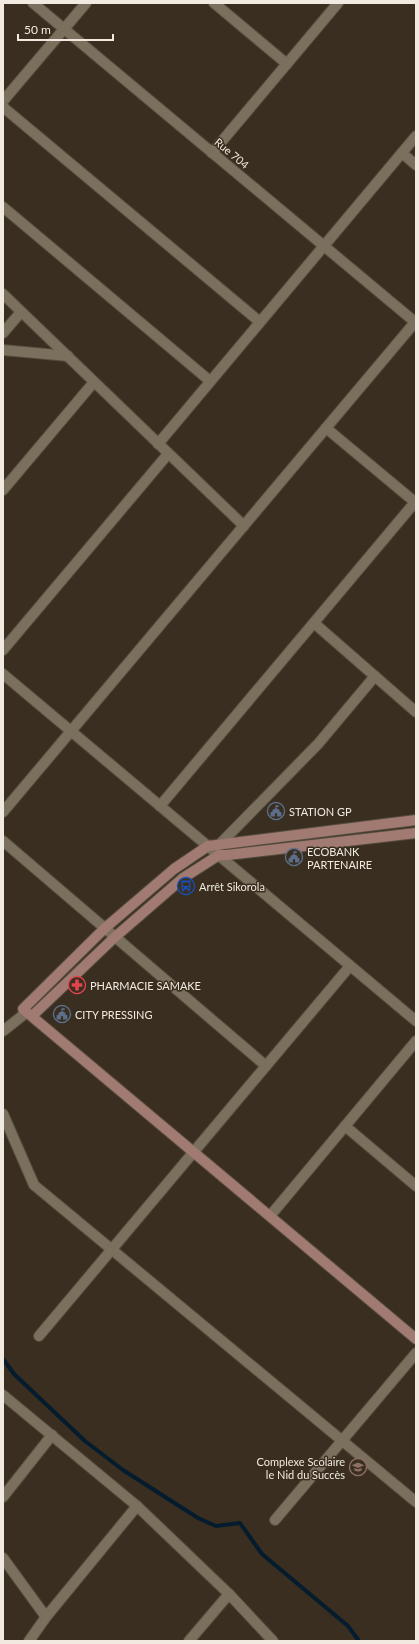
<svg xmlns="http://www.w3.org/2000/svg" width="419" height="1644" font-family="Lato,sans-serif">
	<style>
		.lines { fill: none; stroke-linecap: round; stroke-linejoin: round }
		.stream { stroke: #041c2e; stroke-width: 4 }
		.minor-casing { stroke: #564d3f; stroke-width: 12 }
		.tertiary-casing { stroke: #564d3f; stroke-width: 12 }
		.secondary-casing { stroke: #564d3f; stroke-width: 12 }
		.minor { stroke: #7b6f5d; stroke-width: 10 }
		.tertiary { stroke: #7b6f5d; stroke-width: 10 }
		.secondary { stroke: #a17a72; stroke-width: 10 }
		.labels { text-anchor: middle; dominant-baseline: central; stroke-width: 3; stroke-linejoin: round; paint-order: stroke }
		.street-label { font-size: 11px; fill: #f1eae0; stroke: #392e1f }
		.poi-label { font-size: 11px; fill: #f1eae0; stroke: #392e1f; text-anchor: start }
	</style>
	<rect width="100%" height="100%" fill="#392e1f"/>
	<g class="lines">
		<polyline class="stream" points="3,1359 14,1374 85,1441 123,1470 198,1518 216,1526 240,1523 262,1554 348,1626 359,1641"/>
		<g class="minor-casing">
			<g id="minor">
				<polyline points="33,3 415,322"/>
				<polyline points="214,3 287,64"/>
				<polyline points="3,101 86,3"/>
				<polyline points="3,107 260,322"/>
				<polyline points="212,153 338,3"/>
				<polyline points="402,153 416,165"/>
				<polyline points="3,207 210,381"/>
				<polyline points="3,294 244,526"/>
				<polyline points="3,333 21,312"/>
				<polyline points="3,350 68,356"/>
				<polyline points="326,428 416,503"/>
				<polyline points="158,444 416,136"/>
				<polyline points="3,490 94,382"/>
				<polyline points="314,623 416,712"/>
				<polyline points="3,650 168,454"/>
				<polyline points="3,674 416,1021"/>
				<polyline points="160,806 416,501"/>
				<polyline points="3,812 416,321"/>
				<polyline points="3,841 266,1066"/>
				<polyline points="219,845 318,744 375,676"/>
				<polyline points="3,1114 34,1185 416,1502"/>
				<polyline points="345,1126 416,1186"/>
				<polyline points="270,1216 416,1041"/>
				<polyline points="39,1336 350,966"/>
				<polyline points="3,1395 137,1506 229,1594 273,1641"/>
				<polyline points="3,1497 52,1435"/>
				<polyline points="275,1520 416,1353"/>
				<polyline points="3,1558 46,1617"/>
				<polyline points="29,1641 46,1617 137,1506"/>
				<polyline points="189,1641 229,1594"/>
			</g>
		</g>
		<g class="tertiary-casing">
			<polyline id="tertiary" points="3,1031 27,1012"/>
		</g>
		<g class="secondary-casing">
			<g id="secondary">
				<polyline points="416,820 208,846 174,869 105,928 23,1009 416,1339"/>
				<polyline points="32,1016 115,937 183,878 219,855 227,855 416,833"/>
			</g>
		</g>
		<use href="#minor" class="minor"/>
		<use href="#tertiary" class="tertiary"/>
		<use href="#secondary" class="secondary"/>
	</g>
	<defs>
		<g id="civic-ring" transform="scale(0.9)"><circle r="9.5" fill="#392e1f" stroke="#5c6f8a" stroke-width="1.5"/><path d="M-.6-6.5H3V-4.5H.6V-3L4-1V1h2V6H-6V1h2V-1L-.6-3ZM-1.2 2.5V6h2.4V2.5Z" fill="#5c6f8a"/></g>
		<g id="bus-ring" transform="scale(0.9)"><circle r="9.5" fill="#392e1f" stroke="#1a4fb4" stroke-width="1.5"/><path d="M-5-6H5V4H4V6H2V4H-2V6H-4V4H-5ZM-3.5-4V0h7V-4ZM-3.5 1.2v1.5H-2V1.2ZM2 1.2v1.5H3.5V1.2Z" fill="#1a4fb4"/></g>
		<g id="pharmacy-ring" transform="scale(0.9)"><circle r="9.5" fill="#392e1f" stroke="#e0444e" stroke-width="1.5"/><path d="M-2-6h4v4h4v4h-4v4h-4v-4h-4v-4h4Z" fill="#e0444e"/></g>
		<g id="school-ring" transform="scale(0.9)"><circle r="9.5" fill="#392e1f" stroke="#8d6e63" stroke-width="1.5"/><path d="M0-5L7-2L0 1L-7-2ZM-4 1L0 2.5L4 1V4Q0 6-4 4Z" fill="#8d6e63"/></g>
	</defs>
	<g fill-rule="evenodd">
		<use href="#civic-ring" x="276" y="811"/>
		<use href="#civic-ring" x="294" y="857"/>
		<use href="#bus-ring" x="186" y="886"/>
		<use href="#pharmacy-ring" x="77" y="985"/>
		<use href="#civic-ring" x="62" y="1014"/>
		<use href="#school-ring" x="358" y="1467"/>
	</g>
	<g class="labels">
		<g class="street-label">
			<text transform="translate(232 153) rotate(40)">Rue 704</text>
		</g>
		<g class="poi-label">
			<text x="289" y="811">STATION GP</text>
			<text x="307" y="851">ECOBANK<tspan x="307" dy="13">PARTENAIRE</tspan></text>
			<text x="199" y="886">Arrêt Sikorola</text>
			<text x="90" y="985">PHARMACIE SAMAKE</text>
			<text x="75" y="1014">CITY PRESSING</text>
			<text x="345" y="1461" text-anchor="end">Complexe Scolaire<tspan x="345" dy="13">le Nid du Succès</tspan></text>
		</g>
	</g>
	<rect width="419" height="1644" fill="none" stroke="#f1eae0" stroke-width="8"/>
	<path d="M18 34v6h95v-6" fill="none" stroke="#f1eae0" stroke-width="2"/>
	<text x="24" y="34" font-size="12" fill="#f1eae0" stroke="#392e1f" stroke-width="3" paint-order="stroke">50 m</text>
</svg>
